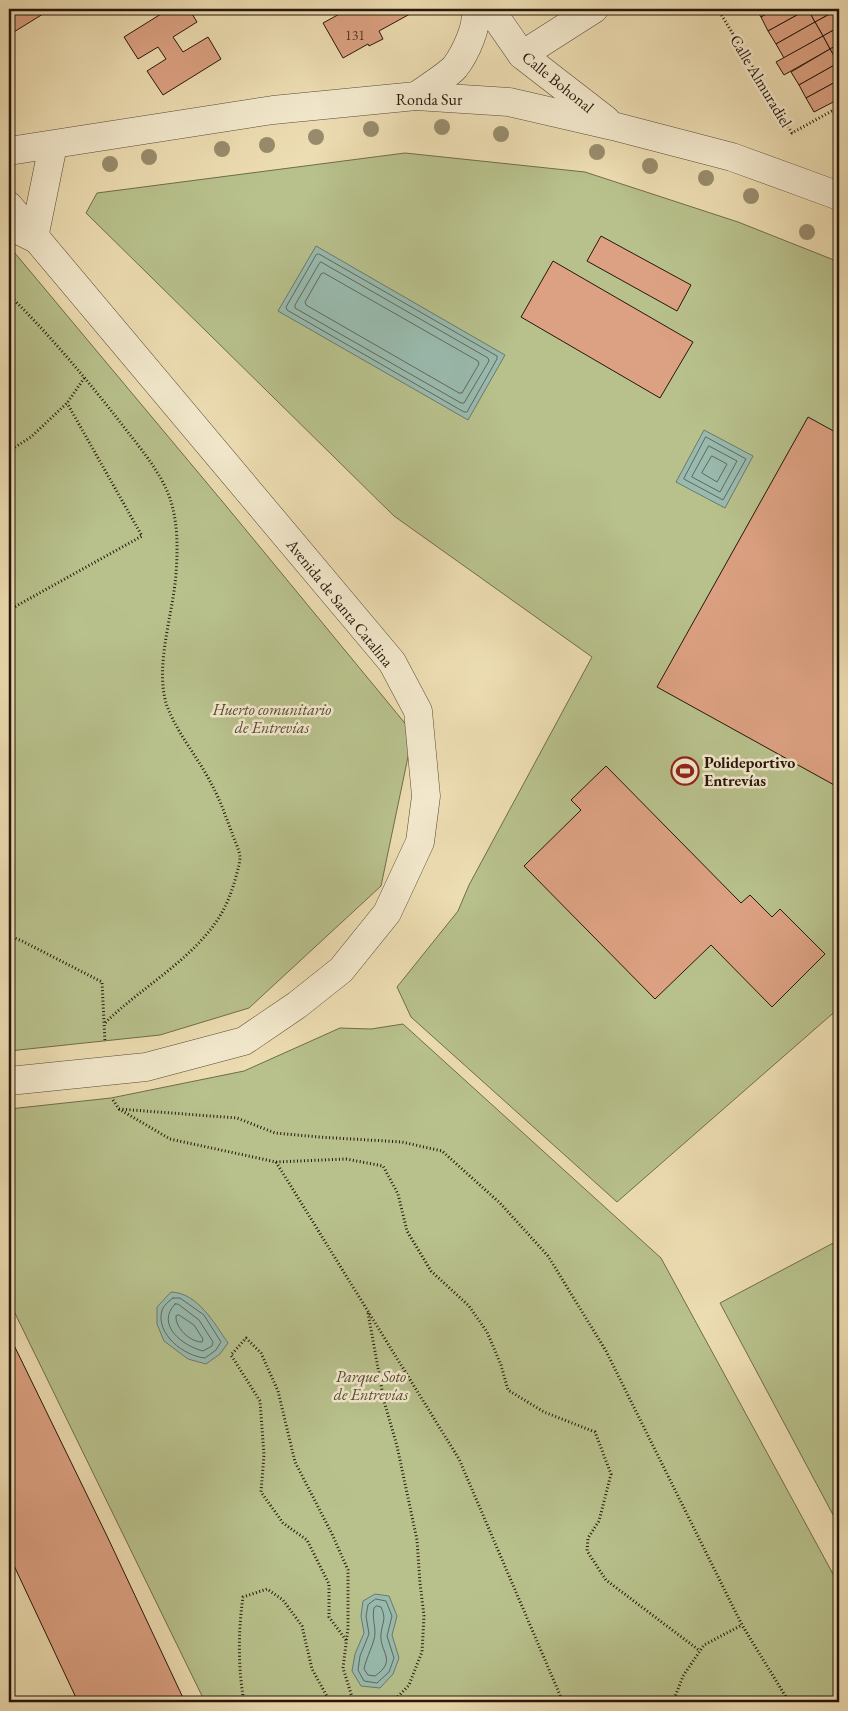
<svg xmlns="http://www.w3.org/2000/svg" width="848" height="1711" font-family="'EB Garamond',serif">
	<style>
		.green { fill: #b8c18c; stroke: #706c4c }
		.water { fill: #99bbaf; stroke: #6b796e }
		.lines { fill: none; stroke-linecap: round; stroke-linejoin: round }
		.shore { stroke: #60685e; stroke-width: 1 }
		.building { fill: #dca182; stroke: #27160c }
		.minor-casing { stroke: #584836; stroke-width: 29 }
		.path { stroke: #27160c; stroke-width: 3; stroke-dasharray: 1 2.5; stroke-linecap: butt }
		.minor { stroke: #f3e9cd; stroke-width: 28 }
		.tree { fill: #988c6c }
		.labels { text-anchor: middle; dominant-baseline: central; stroke-width: 5; stroke-linejoin: round; paint-order: stroke }
		.number-label { font-size: 14px; fill: #54392a }
		.street-label { font-size: 16px; fill: #27160c; stroke: #f3e9cd }
		.park-label { font-size: 16px; font-style: italic; fill: #524932; stroke: #f3e9cd }
		.poi-label { font-size: 16px; font-weight: bold; fill: #27160c; stroke: #f3e9cd; text-anchor: start }
	</style>
	<rect width="100%" height="100%" fill="#edddb2"/>
	<filter id="stains"><feTurbulence type="fractalNoise" baseFrequency=".004" numOctaves="4"/><feColorMatrix values="0 0 0 0 .2 0 0 0 0 .09 0 0 0 0 .02 0 0 0 .5 -.17"/></filter>
	<radialGradient id="worn" r=".72"><stop offset=".6" stop-color="#630" stop-opacity="0"/><stop offset="1" stop-color="#630" stop-opacity=".3"/></radialGradient>
	<g class="green">
		<polygon points="405,153 585,172 738,222 839,262 839,1008 617,1202 411,1017 397,987 458,911 469,885 592,657 394,516 86,213 97,193"/>
		<polygon points="9,246 227,507 413,733 381,886 249,1008 160,1035 9,1051"/>
		<polygon points="403,1024 661,1258 839,1585 839,1702 205,1702 9,1301 9,1109 111,1098 244,1071 340,1028 371,1029"/>
		<polygon points="839,1240 839,1526 720,1303"/>
	</g>
	<g class="water">
		<polygon points="316,246 505,355 468,420 278,311"/>
		<polygon points="704,430 753,456 725,508 676,482"/>
		<path d="M171 1292C198 1293 214 1323 228 1343L220 1354 206 1364 188 1359 164 1341 157 1324V1307Z"/>
		<polygon points="375,1594 389,1596 397,1616 392,1635 399,1658 393,1674 380,1688 361,1686 352,1671 355,1654 364,1633 361,1616 363,1601"/>
	</g>
	<g class="lines">
		<g class="shore">
			<polygon points="319,254 497,356 497,359 467,412 464,412 287,310 286,307 316,255"/>
			<polygon points="321,262 488,358 489,361 464,403 461,403 295,308 295,305 319,264"/>
			<polygon points="324,273 478,361 479,364 462,393 459,393 306,305 305,302 321,274"/>
			<polygon points="706,437 746,459 723,500 684,479"/>
			<polygon points="709,446 737,461 720,492 692,477"/>
			<polygon points="712,456 727,464 717,482 702,473"/>
			<path d="M173 1298H180L204 1315 221 1342 216 1350 205 1358C184 1356 155 1334 162 1310 164 1305 169 1301 173 1298Z"/>
			<path d="M175 1304H178L199 1320 213 1342 212 1346 203 1351C183 1346 155 1325 175 1304Z"/>
			<path d="M179 1315 194 1325 203 1339 202 1342C190 1342 175 1328 176 1316Z"/>
			<polygon points="376,1599 386,1601 392,1616 387,1636 394,1658 389,1672 377,1683 364,1681 358,1670 360,1656 369,1634 366,1616 368,1605"/>
			<path d="M377 1606 381 1607C387 1620 382 1622 381 1634 379 1652 398 1660 375 1676L368 1675 364 1669C366 1658 375 1642 375 1633 375 1625 372 1617 374 1608Z"/>
		</g>
	</g>
	<g class="building">
		<polygon points="9,9 51,9 9,35"/>
		<polygon points="169,9 189,9 197,22 173,37 183,52 208,37 221,59 163,95 147,71 166,59 158,47 138,59 124,37"/>
		<polygon points="344,9 419,9 379,31 383,39 369,46 368,44 343,58 323,23 345,11"/>
		<polygon points="756,9 775,9 761,17"/>
		<polygon points="775,9 808,9 768,31 761,17"/>
		<polygon points="808,9 815,22 776,44 768,31"/>
		<polygon points="808,9 839,9 815,22"/>
		<polygon points="839,9 839,27 823,36 815,22"/>
		<polygon points="815,22 823,36 784,58 776,44"/>
		<polygon points="839,27 839,44 830,49 823,36"/>
		<polygon points="823,36 830,49 784,75 776,62"/>
		<polygon points="839,44 839,62 838,63 830,49"/>
		<polygon points="830,49 838,63 799,85 791,72"/>
		<polygon points="838,63 839,80 806,98 799,85"/>
		<polygon points="839,80 839,99 814,112 806,98"/>
		<polygon points="601,236 691,285 677,311 587,261"/>
		<polygon points="553,261 693,342 660,398 521,317"/>
		<polygon points="808,417 839,434 839,780 836,786 657,687"/>
		<polygon points="606,766 741,903 750,895 772,917 780,909 825,954 772,1007 711,945 655,999 524,866 581,810 571,800"/>
		<polygon points="9,1335 107,1536 185,1702 78,1702 9,1555"/>
	</g>
	<g class="lines">
		<g class="minor-casing">
			<g id="minor">
				<polyline points="490,9 522,55 606,120"/>
				<polyline points="522,55 594,9"/>
				<path d="M416 96C427 88 447 76 455 67 465 54 479 25 475 9"/>
				<polyline points="9,151 273,110 416,96 509,102 613,126 732,157 839,196"/>
				<polyline points="9,206 392,662 418,711 426,796 420,842 387,913 341,970 297,1005 244,1041 146,1067 9,1081"/>
				<polyline points="22,232 34,238 53,145"/>
			</g>
		</g>
		<g class="path">
			<polyline points="718,9 792,133 839,107"/>
			<path d="M9 295C48 333 83 375 117 418 135 442 156 465 168 493 178 518 178 547 176 574 173 615 154 667 167 706 177 733 199 759 212 785 220 800 226 817 232 833 234 840 240 850 240 858 240 864 233 888 230 895 210 951 145 983 105 1023"/>
			<polyline points="9,451 31,437 67,403 85,377"/>
			<polyline points="9,610 142,536 67,403"/>
			<polyline points="9,936 22,941 102,982 105,1042"/>
			<polyline points="113,1100 119,1109 170,1139 276,1162 459,1459 563,1702"/>
			<polyline points="119,1109 237,1118 275,1133 319,1137 402,1142 442,1151 500,1203 548,1256 606,1351 742,1625 789,1702"/>
			<polyline points="276,1162 346,1159 383,1166 398,1194 407,1231 431,1271 469,1306 487,1332 501,1365 508,1390 544,1412 595,1432 611,1474 599,1521 588,1538 587,1551 606,1580 700,1651"/>
			<polyline points="368,1313 384,1401 397,1446 417,1540 420,1583 424,1616 422,1652 409,1685 393,1702"/>
			<polyline points="346,1640 329,1617 329,1584 307,1540 283,1523 261,1492 264,1455 260,1401 231,1355 246,1338 261,1353 278,1391 295,1462 332,1534 348,1570 348,1628 343,1668 352,1697 358,1702"/>
			<path d="M244 1702C238 1668 238 1632 243 1597L267 1589 283 1600 302 1626 312 1669 330 1702"/>
			<polyline points="673,1702 683,1676 704,1645 742,1625"/>
		</g>
		<use href="#minor" class="minor"/>
	</g>
	<g class="tree">
		<circle cx="442" cy="127" r="8"/>
		<circle cx="371" cy="129" r="8"/>
		<circle cx="501" cy="134" r="8"/>
		<circle cx="316" cy="137" r="8"/>
		<circle cx="267" cy="145" r="8"/>
		<circle cx="222" cy="149" r="8"/>
		<circle cx="597" cy="152" r="8"/>
		<circle cx="149" cy="157" r="8"/>
		<circle cx="110" cy="164" r="8"/>
		<circle cx="650" cy="166" r="8"/>
		<circle cx="706" cy="178" r="8"/>
		<circle cx="751" cy="196" r="8"/>
		<circle cx="807" cy="232" r="8"/>
	</g>
	<defs>
		<g id="stadium-ring" transform="scale(1.4375)"><circle r="9.5" fill="#f3e9cd" stroke="#8f2418" stroke-width="1.5"/><path d="M0-5a6.5 5 0 1 0 0 10a6.5 5 0 1 0 0-10ZM-3.5-1.8h7v3.6h-7Z" fill="#8f2418"/></g>
	</defs>
	<g fill-rule="evenodd">
		<use href="#stadium-ring" x="685" y="771"/>
	</g>
	<g class="labels">
		<g class="number-label">
			<text x="355" y="35">131</text>
		</g>
		<g class="street-label">
			<text transform="translate(761 81) rotate(59)">Calle Almuradiel</text>
			<text transform="translate(558 82) rotate(39)">Calle Bohonal</text>
			<text x="429" y="99">Ronda Sur</text>
			<text transform="translate(340 603) rotate(51)">Avenida de Santa Catalina</text>
		</g>
		<g class="park-label">
			<text x="272" y="709">Huerto comunitario<tspan x="272" dy="18">de Entrevías</tspan></text>
			<text x="371" y="1376">Parque Soto<tspan x="371" dy="18">de Entrevías</tspan></text>
		</g>
		<g class="poi-label">
			<text x="704" y="762">Polideportivo<tspan x="704" dy="18">Entrevías</tspan></text>
		</g>
	</g>
	<rect width="848" height="1711" fill="none" stroke="#edddb2" stroke-width="30"/>
	<rect x="10" y="10" width="828" height="1691" fill="none" stroke="#27160c" stroke-width="2.5"/>
	<rect x="15" y="15" width="818" height="1681" fill="none" stroke="#27160c"/>
	<rect width="100%" height="100%" filter="url(#stains)"/>
	<rect width="100%" height="100%" fill="url(#worn)"/>
</svg>
